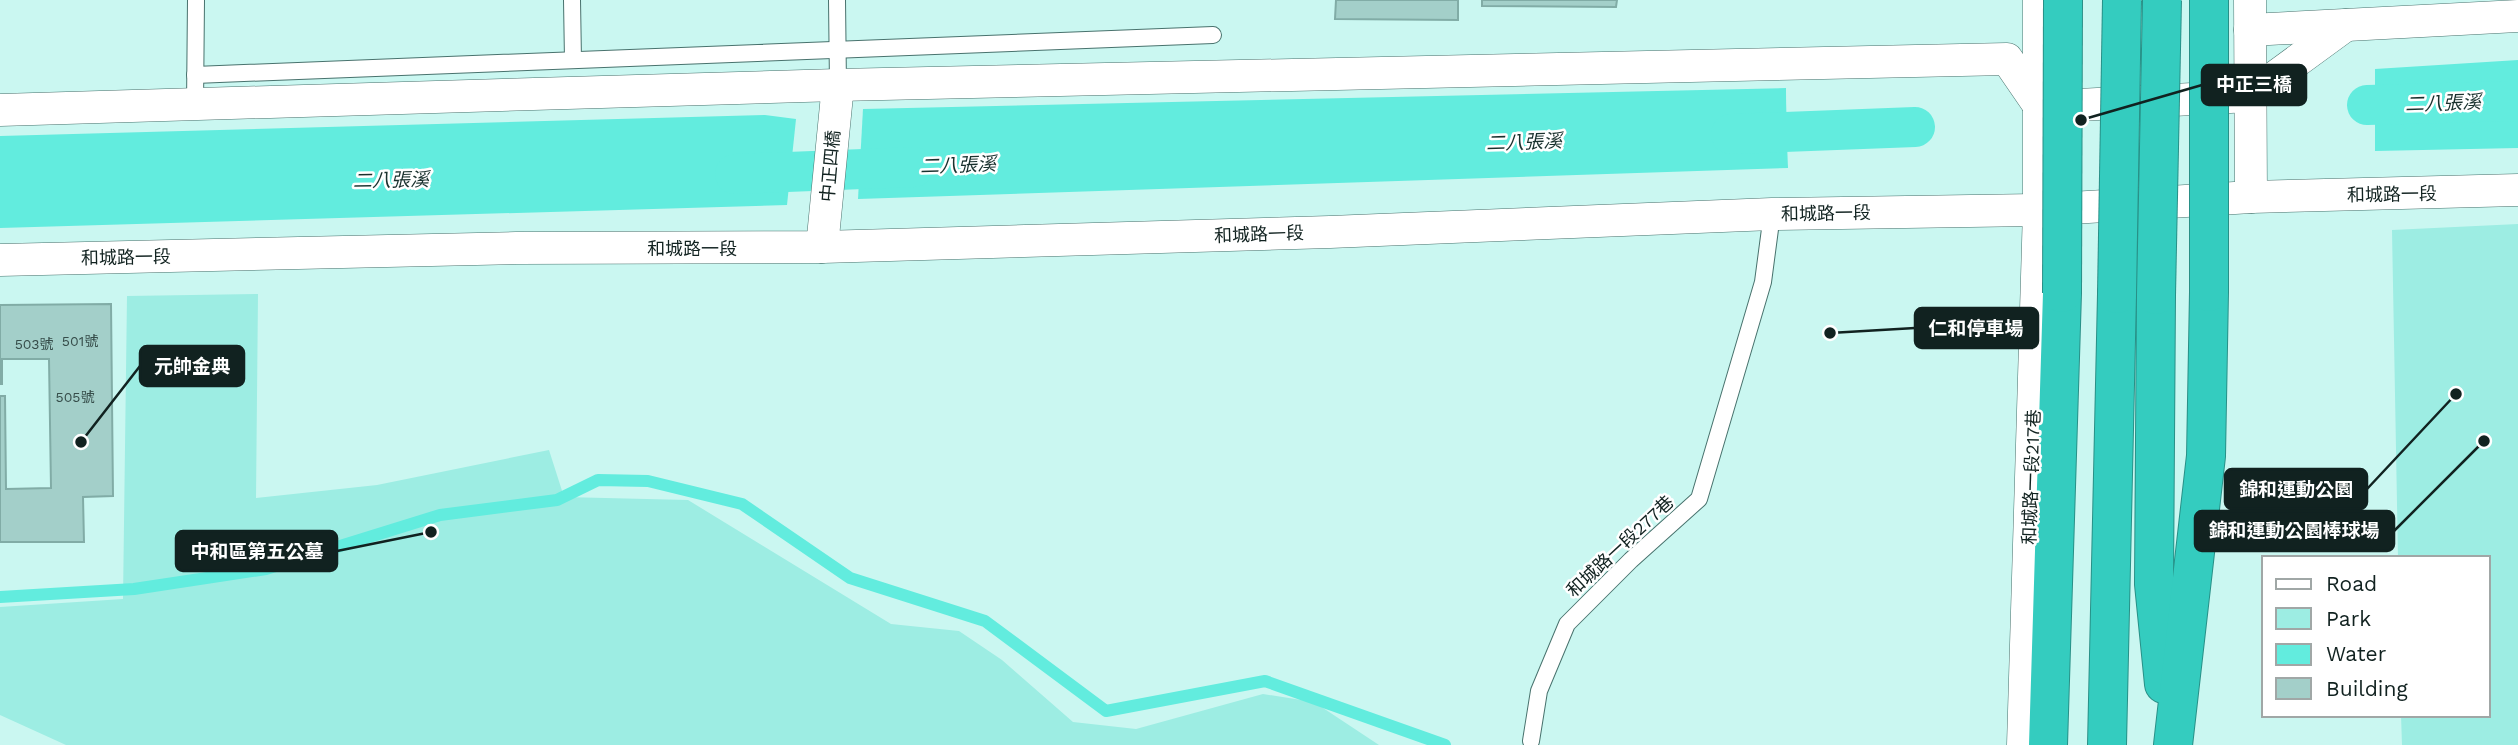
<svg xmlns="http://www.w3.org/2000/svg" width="2518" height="745" font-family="'Work Sans','Noto Sans TC',sans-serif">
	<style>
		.green { fill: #9dede3 }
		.water { fill: #62ecde }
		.pier { fill: #caf7f1 }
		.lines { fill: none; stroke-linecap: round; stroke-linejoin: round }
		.stream { stroke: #62ecde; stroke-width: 12 }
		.canal { stroke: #62ecde; stroke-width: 40 }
		.building { fill: #a3cfc9; stroke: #81aca6; stroke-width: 2 }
		.lane-casing { stroke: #48726d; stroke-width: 18 }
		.street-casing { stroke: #48726d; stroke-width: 33 }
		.highway-casing { stroke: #289087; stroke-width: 40 }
		.lane { stroke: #fff; stroke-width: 16 }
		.street { stroke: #fff; stroke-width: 32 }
		.highway { stroke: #34ccbf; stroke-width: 38 }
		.highway-bridge-casing { stroke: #289087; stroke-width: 40; stroke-linecap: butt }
		.highway-bridge { stroke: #34ccbf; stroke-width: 38 }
		.labels { text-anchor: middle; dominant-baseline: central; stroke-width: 5; stroke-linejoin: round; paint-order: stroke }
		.number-label { font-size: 14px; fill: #364d4a }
		.street-label { font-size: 18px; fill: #112220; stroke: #fff }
		.water-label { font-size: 19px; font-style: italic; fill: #19312e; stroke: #fff }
		.leader { fill: none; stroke: #112220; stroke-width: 2.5 }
		.callout-dot { fill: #112220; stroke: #fff; stroke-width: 2.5 }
		.callout { fill: #112220; stroke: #112220; stroke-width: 2.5 }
		.callout-label { font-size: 19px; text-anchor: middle; font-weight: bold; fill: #fff }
	</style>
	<rect width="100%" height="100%" fill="#caf7f1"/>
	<g class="green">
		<polygon points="2518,224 2518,745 2402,745 2401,715 2488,715 2488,558 2398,558 2392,230"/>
		<polygon points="258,294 256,498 377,485 549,450 564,497 688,500 891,624 959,631 1002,660 1073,722 1136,729 1263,694 1314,702 1379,745 66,745 0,715 0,607 123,599 127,296"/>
	</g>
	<g class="water">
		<polygon points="2518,60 2518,148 2375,151 2375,69"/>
		<polygon points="1786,88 1788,168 858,199 863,109"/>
		<polygon points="765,115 796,119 787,205 0,228 0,136"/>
	</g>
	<g class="pier">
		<polygon points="2372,69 2375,69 2375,151 2371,151"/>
		<polygon points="1786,88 1789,88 1792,167 1788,167"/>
	</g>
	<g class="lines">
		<polyline class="stream" points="0,597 134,589 266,569 440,515 557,500 598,480 648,481 742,504 850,578 985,621 1106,711 1265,681 1445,745"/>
		<g class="canal">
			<polyline points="2367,105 2518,101"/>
			<polyline points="1731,134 1915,127"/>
			<polyline points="735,174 914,167"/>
		</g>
	</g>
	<g class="building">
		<polygon points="1336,0 1458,0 1458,20 1335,19"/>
		<polygon points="1482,0 1617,0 1616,7 1482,6"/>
		<polygon points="111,304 113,496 83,497 84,542 0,542 0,396 5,396 6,489 51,488 49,359 2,359 2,384 0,384 0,305"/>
	</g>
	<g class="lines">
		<g class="lane-casing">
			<g id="lane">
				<polyline points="572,0 573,60"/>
				<polyline points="837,0 838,85"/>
				<polyline points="195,75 1213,35"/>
				<polyline points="195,105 196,0"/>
				<polyline points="1531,741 1539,691 1567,624 1631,560 1699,499 1763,282 1772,214"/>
			</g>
		</g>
		<g class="street-casing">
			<g id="street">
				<polyline points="2250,0 2251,197"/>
				<polyline points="2250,30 2518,16"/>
				<polyline points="2041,107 2249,96 2346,25"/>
				<polyline points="0,110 838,85 2007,59 2040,107"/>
				<polyline points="822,247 838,85"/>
				<polyline points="0,260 516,248 822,247 1330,232 1772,214 2039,210 2251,197 2518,190"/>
				<polyline points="2023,745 2039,210 2039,0"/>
			</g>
		</g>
		<g class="highway-casing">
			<g id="highway">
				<polyline points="2156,295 2154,584 2164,684"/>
				<polyline points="2048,745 2062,293"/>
				<polyline points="2107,745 2117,294"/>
				<polyline points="2173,745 2206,456 2209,292"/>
			</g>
		</g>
		<use href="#lane" class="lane"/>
		<use href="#street" class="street"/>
		<use href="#highway" class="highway"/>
		<g class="highway-bridge-casing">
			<g id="highway-bridge">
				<polyline points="2209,292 2209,0"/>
				<polyline points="2062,293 2063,0"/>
				<polyline points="2117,294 2122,0"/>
				<polyline points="2156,295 2162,0"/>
			</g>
		</g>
		<use href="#highway-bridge" class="highway-bridge"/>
	</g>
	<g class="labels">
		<g class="number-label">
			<text x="80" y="341">501號</text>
			<text x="34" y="344">503號</text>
			<text x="75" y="397">505號</text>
		</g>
		<g class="street-label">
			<text transform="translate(830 166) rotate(-85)">中正四橋</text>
			<text transform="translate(2392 194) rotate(-1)">和城路一段</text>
			<text transform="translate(1826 213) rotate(-1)">和城路一段</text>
			<text transform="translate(1259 234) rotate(-2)">和城路一段</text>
			<text x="692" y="248">和城路一段</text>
			<text transform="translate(126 257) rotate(-1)">和城路一段</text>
			<text transform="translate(2031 477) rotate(-88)">和城路一段217巷</text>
			<text transform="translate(1620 546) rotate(-43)">和城路一段277巷</text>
		</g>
		<g class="water-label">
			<text transform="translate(2443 103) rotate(-2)">二八張溪</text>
			<text transform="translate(1524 142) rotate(-2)">二八張溪</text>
			<text transform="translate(958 165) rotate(-2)">二八張溪</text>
			<text transform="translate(391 180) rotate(-1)">二八張溪</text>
		</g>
	</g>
	<path class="leader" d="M2081 120L2202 85M1830 333L1915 328M81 442L140 366M2456 394L2367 489M2484 441L2394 531M431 532L337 551"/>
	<g class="callout-dot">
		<circle cx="2081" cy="120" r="7"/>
		<circle cx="1830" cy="333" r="7"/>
		<circle cx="81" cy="442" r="7"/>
		<circle cx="2456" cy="394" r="7"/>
		<circle cx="2484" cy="441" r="7"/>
		<circle cx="431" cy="532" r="7"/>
	</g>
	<g class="callout">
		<rect x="2202" y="65" width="104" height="40" rx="7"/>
		<rect x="1915" y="308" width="123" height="40" rx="7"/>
		<rect x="140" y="346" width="104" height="40" rx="7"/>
		<rect x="2225" y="469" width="142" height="40" rx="7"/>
		<rect x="2195" y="511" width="199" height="40" rx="7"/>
		<rect x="176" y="531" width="161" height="40" rx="7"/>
	</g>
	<g class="callout-label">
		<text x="2254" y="91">中正三橋</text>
		<text x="1976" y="335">仁和停車場</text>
		<text x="192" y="373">元帥金典</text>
		<text x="2296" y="496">錦和運動公園</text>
		<text x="2294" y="537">錦和運動公園棒球場</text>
		<text x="257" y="558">中和區第五公墓</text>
	</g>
	<rect x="2262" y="556" width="228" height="161" fill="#ffffff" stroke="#a0a7a6" stroke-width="2"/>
	<rect x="2276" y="579" width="35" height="10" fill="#ffffff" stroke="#a0a7a6" stroke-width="2"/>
	<text x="2326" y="591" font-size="21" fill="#112220">Road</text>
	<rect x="2276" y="608" width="35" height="21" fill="#9dede3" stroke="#a0a7a6" stroke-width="2"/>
	<text x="2326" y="626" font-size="21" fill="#112220">Park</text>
	<rect x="2276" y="644" width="35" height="21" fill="#62ecde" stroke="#a0a7a6" stroke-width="2"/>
	<text x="2326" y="661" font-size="21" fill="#112220">Water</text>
	<rect x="2276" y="678" width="35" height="21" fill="#a3cfc9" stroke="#a0a7a6" stroke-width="2"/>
	<text x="2326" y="696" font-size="21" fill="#112220">Building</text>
</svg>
